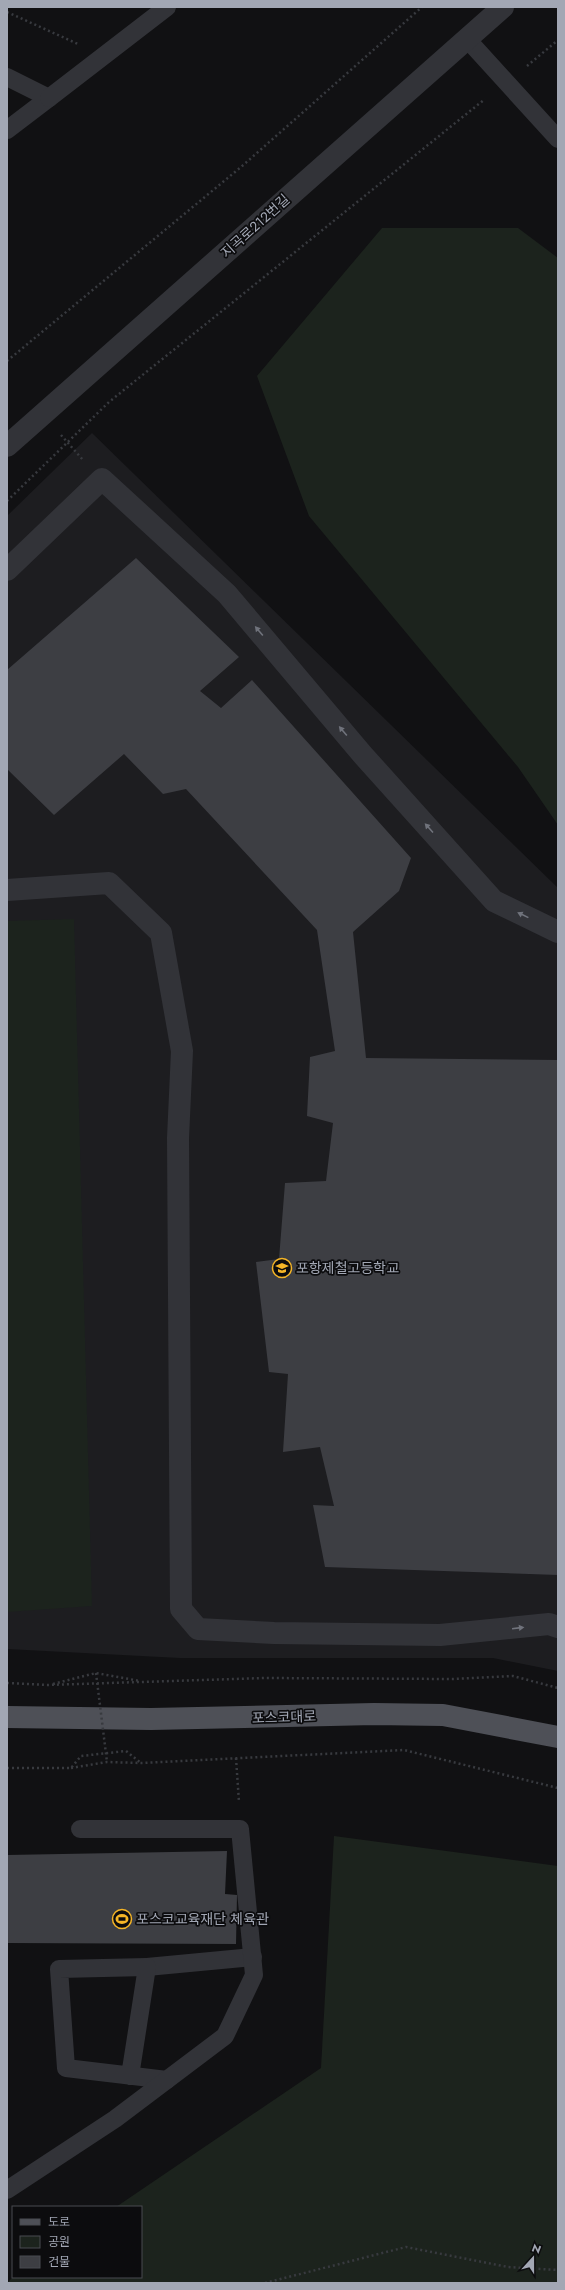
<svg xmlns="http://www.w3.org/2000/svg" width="565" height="2290" font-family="Jost,'Noto Sans KR',sans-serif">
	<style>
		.built { fill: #1d1d20 }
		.green { fill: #1c231d }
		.building { fill: #3d3e43 }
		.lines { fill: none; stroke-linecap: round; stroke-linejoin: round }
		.path { stroke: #383a3f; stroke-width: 2.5; stroke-dasharray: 2 3; stroke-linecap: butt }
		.service { stroke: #323338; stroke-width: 18 }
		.minor { stroke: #323338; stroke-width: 22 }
		.tertiary { stroke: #323338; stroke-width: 22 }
		.primary { stroke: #4e5057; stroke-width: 22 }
		.path-bridge { stroke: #383a3f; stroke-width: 2.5; stroke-dasharray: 2 3; stroke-linecap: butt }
		.oneway { fill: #70737c }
		.labels { text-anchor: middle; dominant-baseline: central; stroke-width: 3.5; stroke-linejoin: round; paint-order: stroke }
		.street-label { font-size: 14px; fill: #a2a7b4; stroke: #0c0c0e }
		.poi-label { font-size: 14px; fill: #a2a7b4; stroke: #0c0c0e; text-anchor: start }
	</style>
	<rect width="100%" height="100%" fill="#111113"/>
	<polygon class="built" points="92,433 558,888 558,1671 493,1658 180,1658 7,1649 7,516"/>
	<g class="green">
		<polygon points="382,228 518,228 558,258 558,825 518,767 309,516 257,376"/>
		<polygon points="74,919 92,1606 7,1612 7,921"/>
		<polygon points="334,1836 558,1866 558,2283 7,2283 13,2277 141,2277 141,2207 116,2207 321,2068"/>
	</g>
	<g class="building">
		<polygon points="136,558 239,657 200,691 221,708 252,680 411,858 399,891 353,932 366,1058 558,1060 558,1575 325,1567 313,1505 334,1506 320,1447 283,1452 288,1374 269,1372 256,1262 279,1259 285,1183 326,1181 333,1123 307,1116 310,1057 335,1051 317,930 186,789 163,794 124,754 54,815 7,769 7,670"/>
		<polygon points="227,1851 225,1894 237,1895 236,1944 7,1943 7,1855"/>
	</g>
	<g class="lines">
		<g class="path">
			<polyline points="7,12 78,44"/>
			<polyline points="527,66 558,40"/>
			<polyline points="7,361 241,167 422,7"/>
			<polyline points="61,435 83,460"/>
			<polyline points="7,501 109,402 485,99"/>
			<polyline points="7,1683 47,1685 265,1678 452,1679 513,1676 558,1688"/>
			<polyline points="53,1684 96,1673 140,1681"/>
			<polyline points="236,1758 239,1802"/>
			<polyline points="7,1768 71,1768 81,1756 126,1751 141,1763"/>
			<polyline points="71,1768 107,1762 141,1763 404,1750 558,1788"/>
			<polyline points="265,2283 406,2247 508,2267 558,2270"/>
		</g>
		<g class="service">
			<polyline points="467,39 558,139"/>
			<polyline points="7,77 49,98 7,130"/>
			<polyline points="49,98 167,7"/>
			<polyline points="147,1967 253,1957"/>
			<polyline points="130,2076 147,1967 59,1969 66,2068 167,2080"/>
			<polyline points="7,2190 115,2119 225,2036 254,1975 240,1829 80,1829"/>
		</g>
		<g class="minor">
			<polyline points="7,570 102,479 227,594 362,754 494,901 558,932"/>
			<polyline points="7,890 109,883 161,933 182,1051 178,1138 181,1609 198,1629 274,1633 440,1635 549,1624 558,1627"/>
		</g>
		<polyline class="tertiary" points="7,446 503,7"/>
		<polyline class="primary" points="7,1717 151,1719 374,1714 443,1715 558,1737"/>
		<polyline class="path-bridge" points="96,1673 107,1762"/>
	</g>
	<defs><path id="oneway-solid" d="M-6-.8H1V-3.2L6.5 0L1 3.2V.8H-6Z"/></defs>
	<g class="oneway">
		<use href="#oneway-solid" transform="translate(259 631) rotate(-130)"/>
		<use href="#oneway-solid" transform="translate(343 731) rotate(-130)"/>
		<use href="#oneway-solid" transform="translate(429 828) rotate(-132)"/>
		<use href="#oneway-solid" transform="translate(523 915) rotate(-154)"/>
		<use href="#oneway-solid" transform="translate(518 1628) rotate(-7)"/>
	</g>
	<defs>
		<g id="school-ring" transform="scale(1)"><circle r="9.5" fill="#0c0c0e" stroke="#f5b527" stroke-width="1.5"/><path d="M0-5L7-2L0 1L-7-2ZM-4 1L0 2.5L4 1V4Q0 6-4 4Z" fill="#f5b527"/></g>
		<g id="stadium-ring" transform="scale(1)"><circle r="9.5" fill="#0c0c0e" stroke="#f5b527" stroke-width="1.5"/><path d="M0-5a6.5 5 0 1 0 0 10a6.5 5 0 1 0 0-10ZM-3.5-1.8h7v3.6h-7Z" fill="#f5b527"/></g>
	</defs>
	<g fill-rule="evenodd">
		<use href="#school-ring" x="282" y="1268"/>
		<use href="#stadium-ring" x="122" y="1919"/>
	</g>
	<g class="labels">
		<g class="street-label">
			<text transform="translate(255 226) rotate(-42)">지곡로212번길</text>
			<text transform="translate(284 1717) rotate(-2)">포스코대로</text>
		</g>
		<g class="poi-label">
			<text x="296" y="1268">포항제철고등학교</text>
			<text x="136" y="1919">포스코교육재단 체육관</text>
		</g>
	</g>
	<rect width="565" height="2290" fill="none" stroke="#a2a7b4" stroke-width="16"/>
	<rect x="12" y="2206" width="130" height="72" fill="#0c0c0e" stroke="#484a50"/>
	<rect x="20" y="2219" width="20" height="6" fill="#4e5057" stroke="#484a50"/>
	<text x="48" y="2226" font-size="12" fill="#a2a7b4">도로</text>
	<rect x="20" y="2236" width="20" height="12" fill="#1c231d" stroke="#484a50"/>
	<text x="48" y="2246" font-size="12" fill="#a2a7b4">공원</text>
	<rect x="20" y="2256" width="20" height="12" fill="#3d3e43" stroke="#484a50"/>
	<text x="48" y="2266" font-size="12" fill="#a2a7b4">건물</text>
	<g transform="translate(533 2258) rotate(21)" stroke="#0c0c0e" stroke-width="3" paint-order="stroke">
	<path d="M0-3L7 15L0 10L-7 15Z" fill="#a2a7b4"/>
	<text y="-6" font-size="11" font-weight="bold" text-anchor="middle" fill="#a2a7b4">N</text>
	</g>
</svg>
